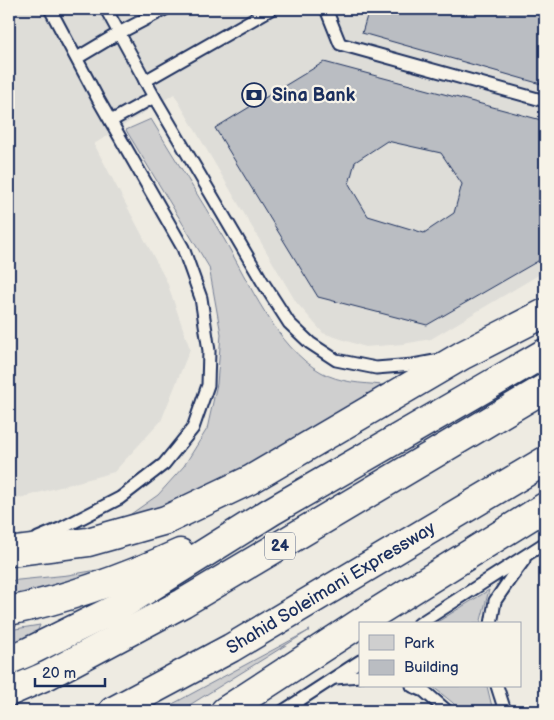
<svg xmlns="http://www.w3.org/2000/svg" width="554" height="720" font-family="'Balsamiq Sans',sans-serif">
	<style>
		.built { fill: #deddd8 }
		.green { fill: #cfcfcf; stroke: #757f96 }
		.building { fill: #babdc2; stroke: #1b2f5e; fill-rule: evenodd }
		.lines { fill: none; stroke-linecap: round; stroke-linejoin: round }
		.service-casing { stroke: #1b2f5e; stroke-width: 15 }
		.trunk-casing { stroke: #1b2f5e; stroke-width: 31 }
		.service { stroke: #f7f3e8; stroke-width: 11 }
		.trunk { stroke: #f7f3e8; stroke-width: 28 }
		.labels { text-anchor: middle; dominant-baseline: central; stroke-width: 4.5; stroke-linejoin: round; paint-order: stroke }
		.shield { fill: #f7f3e8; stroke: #5d6a87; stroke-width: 1 }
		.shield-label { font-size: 16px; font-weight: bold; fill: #1b2f5e }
		.poi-label { font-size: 18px; font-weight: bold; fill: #1b2f5e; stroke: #f7f3e8; text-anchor: start }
		.street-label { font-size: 18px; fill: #1b2f5e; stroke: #f7f3e8 }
	</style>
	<rect width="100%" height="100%" fill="#eeebe2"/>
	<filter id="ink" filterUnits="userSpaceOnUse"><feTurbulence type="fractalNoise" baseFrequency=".02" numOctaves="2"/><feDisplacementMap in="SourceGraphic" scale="10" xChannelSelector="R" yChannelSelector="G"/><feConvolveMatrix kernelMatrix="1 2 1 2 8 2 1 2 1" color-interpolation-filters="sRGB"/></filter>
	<g filter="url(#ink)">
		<polygon class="built" points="9,9 545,9 545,271 431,339 403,344 365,347 323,333 296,302 174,94 94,144 167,282 190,349 161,421 114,472 9,501"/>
		<g class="green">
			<path d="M151 119C175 159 200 198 224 239 248 281 277 348 321 372 340 383 361 383 383 385L231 475 170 505 121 521 158 495 184 466 207 429 217 384 221 334 209 267 126 130Z"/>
			<polygon points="115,567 88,581 9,600 9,581 68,575"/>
			<polygon points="489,590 480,624 434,624"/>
			<polygon points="40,625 35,637 9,645 9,630"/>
			<polygon points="310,630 180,711 157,711 167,707"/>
			<polygon points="432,686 487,686 493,711 461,711 453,703"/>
		</g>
		<g class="building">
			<polygon points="369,9 545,9 545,67 541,84 362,33"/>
			<path d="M324 62 545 121V257L427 325 318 297 215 128ZM387 141 441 153 462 184 454 213 424 233 368 216 349 184 355 162Z"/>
		</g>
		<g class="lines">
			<g class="service-casing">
				<g id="service">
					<polyline points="106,9 154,97 262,281 289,323 310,343 336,360 376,368 413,365 435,361"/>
					<polyline points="326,9 340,44 545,101"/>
					<polyline points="77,58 119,33 165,9"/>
					<polyline points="145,81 271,9"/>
					<polyline points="111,121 154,97"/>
					<polyline points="38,538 62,528 120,498 164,464 193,428 208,385 209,351 201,298 183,248 98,99 50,9"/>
					<polyline points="419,624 545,543"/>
					<polyline points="491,624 495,601 510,579 524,560"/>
					<polyline points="335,678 360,676"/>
					<polyline points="412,686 424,691 447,711"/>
					<polyline points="497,686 505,711"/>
					<polyline points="283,711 360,661"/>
				</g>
			</g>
			<g class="trunk-casing">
				<g id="trunk">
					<polyline points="9,552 88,542 166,520 250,480 463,355 545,313"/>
					<path d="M9 611C67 599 125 578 180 553"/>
					<polyline points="9,660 28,652 117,608 272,511 545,353"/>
					<polyline points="9,692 48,675 183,603 545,388"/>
					<polyline points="113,711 231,648 545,461"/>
					<polyline points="225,711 380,610 545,507"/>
				</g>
			</g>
			<use href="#service" class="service"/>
			<use href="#trunk" class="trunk"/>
		</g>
	</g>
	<defs>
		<g id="bank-ring" transform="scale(1.25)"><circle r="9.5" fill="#f7f3e8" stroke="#1b2f5e" stroke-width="1.5"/><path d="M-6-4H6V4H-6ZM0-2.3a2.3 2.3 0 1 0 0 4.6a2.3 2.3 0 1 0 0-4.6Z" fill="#1b2f5e"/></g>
	</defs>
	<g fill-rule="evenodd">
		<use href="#bank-ring" x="254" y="95"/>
	</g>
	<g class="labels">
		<rect class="shield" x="265" y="532.5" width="30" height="27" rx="4"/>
		<g class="shield-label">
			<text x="280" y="546">24</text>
		</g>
		<g class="poi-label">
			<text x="272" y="95">Sina Bank</text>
		</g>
		<g class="street-label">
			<text transform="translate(331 588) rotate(-31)">Shahid Soleimani Expressway</text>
		</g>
	</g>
	<rect width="554" height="720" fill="none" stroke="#f7f3e8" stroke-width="30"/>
	<rect x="15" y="15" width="524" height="690" fill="none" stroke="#1b2f5e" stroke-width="2" filter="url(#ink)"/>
	<rect x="359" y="622" width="162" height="65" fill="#f7f3e8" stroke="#9fa5b1"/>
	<rect x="369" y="635" width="25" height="15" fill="#cfcfcf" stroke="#9fa5b1"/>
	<text x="404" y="648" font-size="15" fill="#1b2f5e">Park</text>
	<rect x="369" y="660" width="25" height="15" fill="#babdc2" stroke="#9fa5b1"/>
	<text x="404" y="672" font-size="15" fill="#1b2f5e">Building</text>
	<path d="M35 678v8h70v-8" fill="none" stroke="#1b2f5e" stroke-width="2.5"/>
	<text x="42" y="678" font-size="15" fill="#1b2f5e" stroke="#f7f3e8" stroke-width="4" paint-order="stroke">20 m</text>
</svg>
